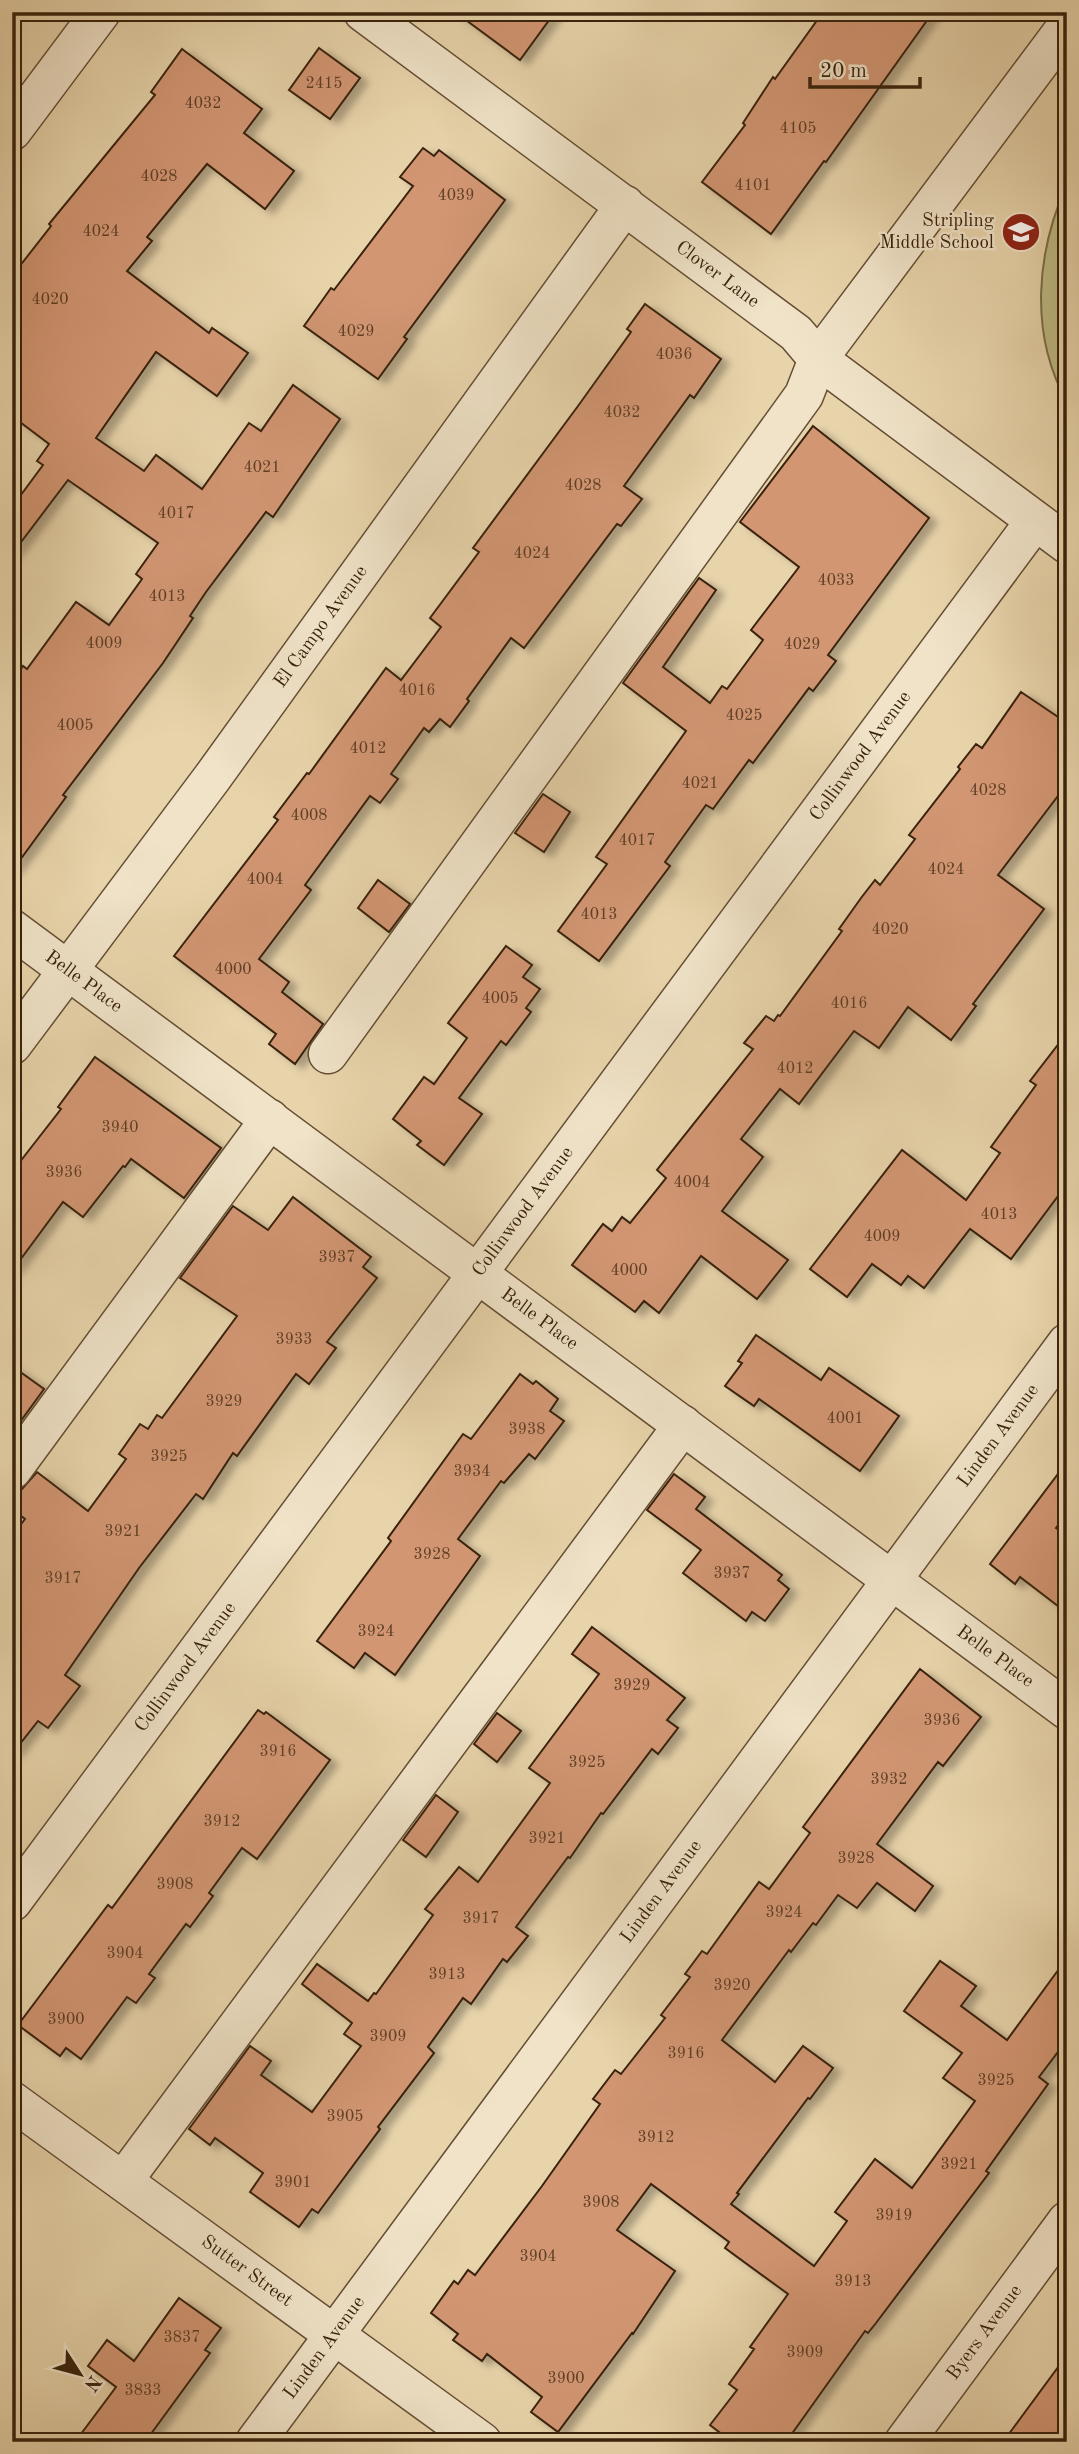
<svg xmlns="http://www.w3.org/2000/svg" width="1079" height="2454" font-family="'Old Standard TT',serif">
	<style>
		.green { fill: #beba83; stroke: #7c6e48; stroke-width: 2 }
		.building { fill: #d29673; stroke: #39220c; stroke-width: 2; filter: url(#shadow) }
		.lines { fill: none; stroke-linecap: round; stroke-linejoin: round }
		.minor-casing { stroke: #654e34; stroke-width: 41 }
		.minor { stroke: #f0e3c8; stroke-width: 38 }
		.labels { text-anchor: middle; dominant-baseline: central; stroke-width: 5; stroke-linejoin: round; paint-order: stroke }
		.number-label { font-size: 16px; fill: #5f3f26 }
		.poi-label { font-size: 19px; fill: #39220c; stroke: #f0e3c8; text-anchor: end }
		.street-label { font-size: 19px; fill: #39220c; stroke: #f0e3c8 }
	</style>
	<defs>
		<filter id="shadow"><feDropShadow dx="8" dy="4.5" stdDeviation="3.5" flood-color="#0004"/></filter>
	</defs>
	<rect width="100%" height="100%" fill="#e8d4ab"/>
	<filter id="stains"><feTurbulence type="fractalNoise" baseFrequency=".00286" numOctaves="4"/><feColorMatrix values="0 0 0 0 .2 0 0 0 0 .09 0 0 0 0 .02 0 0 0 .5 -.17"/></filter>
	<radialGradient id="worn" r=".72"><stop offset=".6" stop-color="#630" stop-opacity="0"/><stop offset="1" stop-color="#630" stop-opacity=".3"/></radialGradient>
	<path class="green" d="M1067 184V236L1062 256 1059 290 1061 325 1067 351V402C1029 334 1036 253 1067 184Z"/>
	<g class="building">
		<polygon points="455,12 555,12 520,60"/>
		<polygon points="823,12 933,12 826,162 824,161 771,234 702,182 745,125 743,123 773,77 775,79"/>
		<polygon points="319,48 360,78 330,119 289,90"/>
		<polygon points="182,49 262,109 244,133 294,171 265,209 207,164 147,237 152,241 127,271 209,333 212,328 248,353 217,396 156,352 96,438 144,471 156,455 202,489 249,423 261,431 293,385 340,419 273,517 266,512 206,592 190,616 193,618 163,663 63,795 66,797 12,871 12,681 23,666 27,669 76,602 109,625 142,579 136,574 158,543 68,480 12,554 12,507 43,465 37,461 49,444 12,416 12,276 51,226 49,224 155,95 151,92"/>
		<polygon points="423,148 434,156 439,150 505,200 404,337 407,339 378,379 304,326 331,288 334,290 413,186 400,177"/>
		<polygon points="645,304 721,359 694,398 690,395 624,486 642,499 621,526 617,524 524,648 511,638 467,699 469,701 450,727 440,719 429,732 424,728 391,774 398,779 380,803 370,796 305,885 311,890 259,959 289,982 282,992 323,1024 295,1064 269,1044 276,1034 174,956 278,820 274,817 307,773 309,774 386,668 401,680 441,627 430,618 479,552 473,548 578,406 631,332 627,329"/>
		<polygon points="813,426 929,518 828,655 836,661 813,691 809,688 753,763 749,760 713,809 706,805 665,862 670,866 599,961 558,931 607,864 596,857 686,731 623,683 699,578 716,590 663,667 710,703 722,686 727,689 763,640 751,630 799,567 740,522"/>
		<polygon points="1021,692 1067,723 1067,784 998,875 1044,909 973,1004 976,1006 951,1040 908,1007 879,1048 854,1031 799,1104 780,1089 741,1139 763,1157 722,1211 788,1260 757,1299 701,1256 659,1313 644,1301 635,1312 572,1265 603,1224 612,1231 622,1217 630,1223 666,1178 657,1170 753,1049 744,1043 766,1016 774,1021 778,1015 780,1016 842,931 839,929 861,898 875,880 880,885 915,839 909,835 960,769 958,767 976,744 982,748"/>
		<polygon points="543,794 570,812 544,852 515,833"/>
		<polygon points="378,880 410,904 389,932 358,908"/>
		<polygon points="506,946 532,965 523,977 540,989 526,1008 531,1012 506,1045 501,1041 459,1098 482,1114 444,1165 417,1145 421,1141 393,1119 424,1077 434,1084 467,1038 448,1023"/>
		<polygon points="1067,1033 1067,1184 1011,1259 970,1229 924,1288 908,1276 901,1285 872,1264 847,1297 810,1269 902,1150 966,1200 1000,1153 991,1147 1036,1085 1030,1081"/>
		<polygon points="95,1057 221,1148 184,1198 131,1159 125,1167 123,1166 83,1217 63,1202 12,1271 12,1172 61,1109 58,1107"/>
		<polygon points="293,1197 371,1257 363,1267 377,1278 327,1342 336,1348 309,1384 296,1374 237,1456 233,1453 203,1499 196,1494 139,1568 65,1675 80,1686 48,1728 38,1721 12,1754 12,1536 25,1519 12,1509 12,1491 21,1490 37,1472 88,1511 126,1459 119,1454 140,1424 148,1429 157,1415 162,1418 237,1316 180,1278 233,1206 268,1230"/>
		<polygon points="756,1335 821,1380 829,1368 899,1416 860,1471 759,1399 754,1406 725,1386 742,1363 738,1361"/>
		<polygon points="12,1366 44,1389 12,1433"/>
		<polygon points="520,1374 533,1384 536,1381 558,1399 550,1411 564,1421 535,1459 529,1454 504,1483 501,1481 458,1539 480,1556 395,1675 365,1653 354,1668 317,1641 391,1541 388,1538 463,1434 471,1439"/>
		<polygon points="1067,1462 1067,1513 1056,1528 1067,1536 1067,1613 1020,1577 1015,1584 990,1564"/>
		<polygon points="674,1474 705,1497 696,1509 782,1575 778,1580 789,1589 765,1621 752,1612 746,1621 683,1573 701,1550 647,1510"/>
		<polygon points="592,1627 685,1698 667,1720 678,1728 658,1754 652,1749 603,1814 601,1813 570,1858 568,1857 516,1927 528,1936 507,1962 503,1959 471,2004 463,1998 428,2047 434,2053 378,2127 380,2129 318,2213 312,2209 299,2227 250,2192 263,2173 215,2138 210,2145 189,2129 250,2046 271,2061 261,2075 312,2112 361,2046 344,2034 352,2023 302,1984 317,1964 368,2001 374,1993 376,1994 433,1915 425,1909 459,1867 478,1882 550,1783 529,1768 599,1674 572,1654"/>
		<polygon points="920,1669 981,1717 943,1766 938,1762 877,1844 933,1886 915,1911 877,1883 857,1908 838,1895 816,1925 813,1923 791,1952 789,1950 722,2040 775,2082 803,2046 833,2068 810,2099 808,2098 737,2193 739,2194 731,2204 814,2266 847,2221 835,2212 875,2159 912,2188 975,2101 943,2078 962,2053 904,2011 940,1961 976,1986 961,2006 1007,2040 1067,1958 1067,2040 1039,2077 1048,2084 986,2171 989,2173 876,2323 868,2333 865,2331 786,2442 732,2442 710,2425 737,2390 729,2384 754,2349 750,2347 788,2294 725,2248 729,2242 651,2184 617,2230 675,2271 633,2334 632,2333 558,2432 531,2412 542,2397 487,2354 482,2361 453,2340 458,2334 431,2313 454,2281 458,2284 468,2270 475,2275 542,2186 600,2104 593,2099 615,2070 621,2074 665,2018 661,2015 690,1977 685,1974 702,1951 707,1954 759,1882 769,1889 810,1833 803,1827"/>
		<polygon points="258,1710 264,1714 266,1712 330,1760 257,1859 242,1848 209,1893 213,1896 190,1927 186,1924 149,1974 155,1978 136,2003 127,1997 81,2059 66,2048 60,2056 18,2025 108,1905 112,1908"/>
		<polygon points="497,1713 521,1731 497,1762 474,1744"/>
		<polygon points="436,1795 458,1812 426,1857 403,1840"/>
		<polygon points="179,2298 221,2328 205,2350 210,2353 145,2442 75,2442 116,2387 88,2366 107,2340 134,2361"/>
		<polygon points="1067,2355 1067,2442 1003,2442"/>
	</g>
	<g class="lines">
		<g class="minor-casing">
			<g id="minor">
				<path id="s1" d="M363 12 796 333 818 359 1067 544"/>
				<polyline points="12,131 101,12"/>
				<path id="s2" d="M12 929 1067 1710"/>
				<path id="s3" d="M12 1045 212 778 625 205"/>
				<polyline points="328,1054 804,395 818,359 1067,26"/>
				<polyline points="12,1470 270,1119"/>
				<path id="s4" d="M12 1902 1035 521"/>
				<path id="s5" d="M12 2101 482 2442"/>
				<polyline points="123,2181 683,1425"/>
				<path id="s6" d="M255 2442 1067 1343"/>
				<path id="s7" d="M904 2442 1067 2221"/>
			</g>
		</g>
		<use href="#minor" class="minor"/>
	</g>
	<defs>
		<g id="school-disc" transform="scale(2.0125)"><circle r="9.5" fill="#8f2418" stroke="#f0e3c8"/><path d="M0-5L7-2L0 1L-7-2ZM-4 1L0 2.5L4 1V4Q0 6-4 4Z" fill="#fff"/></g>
	</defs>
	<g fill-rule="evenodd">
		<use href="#school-disc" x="1021" y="232"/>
	</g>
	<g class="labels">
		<g class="number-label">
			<text x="324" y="84">2415</text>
			<text x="203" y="104">4032</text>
			<text x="798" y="129">4105</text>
			<text x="159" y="177">4028</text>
			<text x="753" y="186">4101</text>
			<text x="456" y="196">4039</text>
			<text x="101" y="232">4024</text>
			<text x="50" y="300">4020</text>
			<text x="356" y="332">4029</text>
			<text x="674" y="355">4036</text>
			<text x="622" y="413">4032</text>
			<text x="262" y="468">4021</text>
			<text x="583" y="486">4028</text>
			<text x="176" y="514">4017</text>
			<text x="532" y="554">4024</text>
			<text x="836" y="581">4033</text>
			<text x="167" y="597">4013</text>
			<text x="104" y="644">4009</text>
			<text x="802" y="645">4029</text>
			<text x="417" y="691">4016</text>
			<text x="744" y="716">4025</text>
			<text x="75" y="726">4005</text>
			<text x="368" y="749">4012</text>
			<text x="700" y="784">4021</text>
			<text x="988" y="791">4028</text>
			<text x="309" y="816">4008</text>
			<text x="637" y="841">4017</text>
			<text x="946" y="870">4024</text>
			<text x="265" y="880">4004</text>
			<text x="599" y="915">4013</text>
			<text x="890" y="930">4020</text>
			<text x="233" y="970">4000</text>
			<text x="500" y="999">4005</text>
			<text x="849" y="1004">4016</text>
			<text x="795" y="1069">4012</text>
			<text x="120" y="1128">3940</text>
			<text x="64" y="1173">3936</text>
			<text x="692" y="1183">4004</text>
			<text x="999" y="1215">4013</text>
			<text x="882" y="1237">4009</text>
			<text x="337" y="1258">3937</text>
			<text x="629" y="1271">4000</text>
			<text x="294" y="1340">3933</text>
			<text x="224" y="1402">3929</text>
			<text x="845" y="1419">4001</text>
			<text x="527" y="1430">3938</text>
			<text x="169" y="1457">3925</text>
			<text x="472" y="1472">3934</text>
			<text x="123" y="1532">3921</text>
			<text x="432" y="1555">3928</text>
			<text x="732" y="1574">3937</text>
			<text x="63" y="1579">3917</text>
			<text x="376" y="1632">3924</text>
			<text x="632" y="1686">3929</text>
			<text x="942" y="1721">3936</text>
			<text x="278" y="1752">3916</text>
			<text x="587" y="1763">3925</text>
			<text x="889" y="1780">3932</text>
			<text x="222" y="1822">3912</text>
			<text x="547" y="1839">3921</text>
			<text x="856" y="1859">3928</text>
			<text x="175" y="1885">3908</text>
			<text x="784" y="1913">3924</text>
			<text x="481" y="1919">3917</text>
			<text x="125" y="1954">3904</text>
			<text x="447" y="1975">3913</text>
			<text x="732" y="1986">3920</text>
			<text x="66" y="2020">3900</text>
			<text x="388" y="2037">3909</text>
			<text x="686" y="2054">3916</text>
			<text x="996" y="2081">3925</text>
			<text x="345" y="2117">3905</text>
			<text x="656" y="2138">3912</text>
			<text x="959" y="2165">3921</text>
			<text x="293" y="2183">3901</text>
			<text x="601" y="2203">3908</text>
			<text x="894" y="2216">3919</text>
			<text x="538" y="2257">3904</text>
			<text x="853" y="2282">3913</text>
			<text x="182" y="2338">3837</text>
			<text x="805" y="2353">3909</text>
			<text x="566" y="2379">3900</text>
			<text x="143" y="2391">3833</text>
		</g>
		<g class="poi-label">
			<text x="994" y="221">Stripling<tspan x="994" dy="22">Middle School</tspan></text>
		</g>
		<g class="street-label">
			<text stroke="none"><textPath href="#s1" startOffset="441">Clover Lane</textPath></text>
			<text stroke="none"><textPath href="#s3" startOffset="520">El Campo Avenue</textPath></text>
			<text stroke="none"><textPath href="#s4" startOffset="1426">Collinwood Avenue</textPath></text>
			<text stroke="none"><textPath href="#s2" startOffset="89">Belle Place</textPath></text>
			<text stroke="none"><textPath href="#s4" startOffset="859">Collinwood Avenue</textPath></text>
			<text stroke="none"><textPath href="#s2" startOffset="656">Belle Place</textPath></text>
			<text stroke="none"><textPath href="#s6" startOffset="1251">Linden Avenue</textPath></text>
			<text stroke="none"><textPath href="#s2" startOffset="1223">Belle Place</textPath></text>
			<text stroke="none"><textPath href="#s4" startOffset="292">Collinwood Avenue</textPath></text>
			<text stroke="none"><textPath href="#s6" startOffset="684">Linden Avenue</textPath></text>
			<text stroke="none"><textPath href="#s5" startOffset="290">Sutter Street</textPath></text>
			<text stroke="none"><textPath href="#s7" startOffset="136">Byers Avenue</textPath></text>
			<text stroke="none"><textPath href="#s6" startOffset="117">Linden Avenue</textPath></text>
		</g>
	</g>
	<rect width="1079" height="2454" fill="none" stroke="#e8d4ab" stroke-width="42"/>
	<rect x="14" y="14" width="1051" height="2426" fill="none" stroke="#39220c" stroke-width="3.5"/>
	<rect x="21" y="21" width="1037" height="2412" fill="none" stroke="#39220c" stroke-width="2"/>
	<g transform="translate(80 2374) rotate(126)" stroke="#f0e3c8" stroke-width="5" paint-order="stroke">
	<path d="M0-5L12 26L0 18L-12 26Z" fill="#39220c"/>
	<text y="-10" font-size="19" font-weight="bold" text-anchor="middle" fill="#39220c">N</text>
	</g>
	<path d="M810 77v10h110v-10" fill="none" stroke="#39220c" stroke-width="3.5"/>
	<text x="820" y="77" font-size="21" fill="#39220c" stroke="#f0e3c8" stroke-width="5" paint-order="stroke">20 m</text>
	<rect width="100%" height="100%" filter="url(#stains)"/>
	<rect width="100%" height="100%" fill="url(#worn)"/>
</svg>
